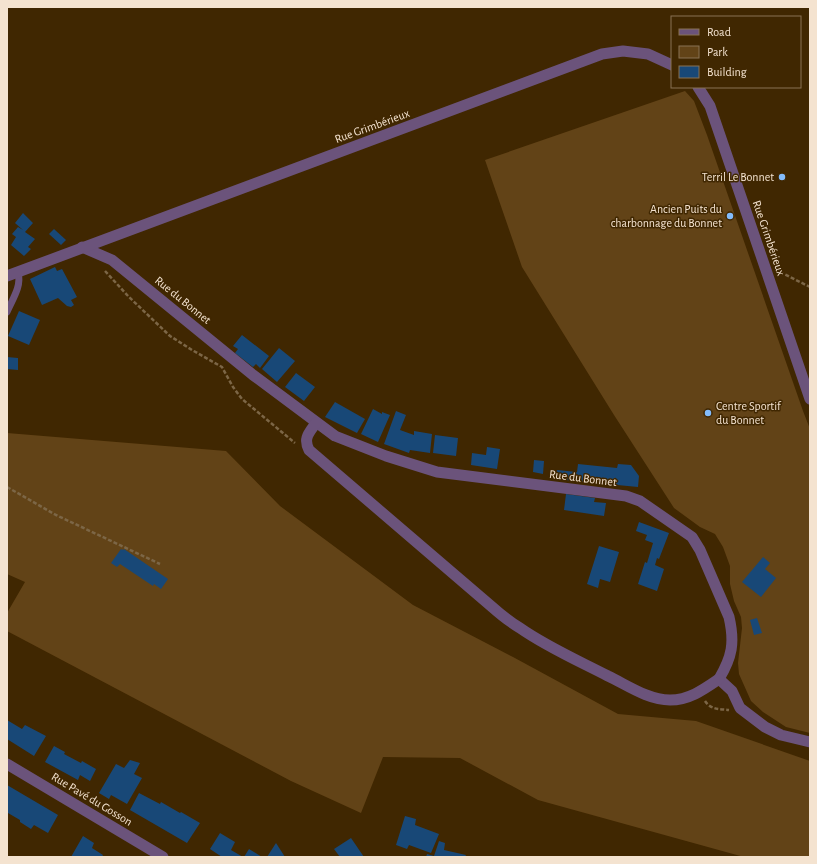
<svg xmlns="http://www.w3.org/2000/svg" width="817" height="864" font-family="'Alegreya Sans',sans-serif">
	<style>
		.green { fill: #624317 }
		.building { fill: #184877 }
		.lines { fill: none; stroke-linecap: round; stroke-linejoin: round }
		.path { stroke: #7c6646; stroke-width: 2.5; stroke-dasharray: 4 2; stroke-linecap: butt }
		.service { stroke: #6b537b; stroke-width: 7 }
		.minor { stroke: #6b537b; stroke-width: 11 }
		.poi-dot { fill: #83bcfb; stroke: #402701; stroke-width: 1.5 }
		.labels { text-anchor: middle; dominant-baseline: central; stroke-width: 3; stroke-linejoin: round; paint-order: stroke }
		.street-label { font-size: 12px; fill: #f4e3d0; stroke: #402701 }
		.poi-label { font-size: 12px; fill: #f4e3d0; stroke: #402701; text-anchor: end }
	</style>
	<rect width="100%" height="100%" fill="#402701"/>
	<g class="green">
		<polygon points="685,91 694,101 707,135 803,411 810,429 810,733 786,727 763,712 751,701 739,674 738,663 742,628 741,617 734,601 730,584 730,566 723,547 715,534 700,527 674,508 614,415 522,267 485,160"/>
		<polygon points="7,433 226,451 280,506 413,605 513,657 618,714 696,721 810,761 810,857 744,857 538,800 460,758 383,757 361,813 291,781 7,631 7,613 25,582 7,574"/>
	</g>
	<g class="building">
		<polygon points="23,213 33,223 25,232 35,239 28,247 31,249 24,256 11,245 16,237 12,234 18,227 23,230 15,223"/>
		<polygon points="54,229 66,240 61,245 49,234"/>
		<polygon points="55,267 57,271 62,269 77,297 71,300 74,305 71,307 67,306 58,298 42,305 30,279"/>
		<polygon points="19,311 40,320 29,345 8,336"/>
		<polygon points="242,335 269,356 260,368 256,364 253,367 235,353 238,349 233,346"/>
		<polygon points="279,348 295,361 277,382 262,369"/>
		<polygon points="7,357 18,358 18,370 7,369"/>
		<polygon points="296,373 315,387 304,401 285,387"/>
		<polygon points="335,402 365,419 357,433 325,417"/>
		<polygon points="373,409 382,414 382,412 390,415 378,442 361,434"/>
		<polygon points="396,411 406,415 400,430 414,435 414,431 432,434 430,453 410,450 409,453 384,444"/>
		<polygon points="435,435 458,438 456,456 433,453"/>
		<polygon points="487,447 500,449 497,469 471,465 472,453 486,455"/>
		<polygon points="534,460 544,461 543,474 533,472"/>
		<polygon points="578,464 617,468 618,464 631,465 639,476 638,487 555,479 557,470 577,472"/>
		<polygon points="566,494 595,498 594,502 606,503 604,516 564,510"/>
		<polygon points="639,522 669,533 659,559 657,558 655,565 664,569 657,591 638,584 645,562 647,563 653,543 645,540 647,535 636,531"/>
		<polygon points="599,546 619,552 610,582 600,579 598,588 587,584"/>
		<polygon points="121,549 123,550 124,549 168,579 161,589 154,584 153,586 120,564 117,567 111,563"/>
		<polygon points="763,557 770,563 765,569 776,578 761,597 742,582"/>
		<polygon points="757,618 762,633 754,635 750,620"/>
		<polygon points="7,720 22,729 25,725 46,736 34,756 7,739"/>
		<polygon points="54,746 65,752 64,754 81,763 82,761 96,769 90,781 80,775 78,780 45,762"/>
		<polygon points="130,760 140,763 134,774 142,778 127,804 111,795 109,799 99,793 116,764 124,768"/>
		<polygon points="7,785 58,815 48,833 34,825 31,829 20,822 20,820 8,813 7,814"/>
		<polygon points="139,793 160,804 161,802 180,813 181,812 200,823 187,843 130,810"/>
		<polygon points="405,816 416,819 415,825 439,834 431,853 409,845 407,849 396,845"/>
		<polygon points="220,833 235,842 231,850 243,857 222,857 210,849"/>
		<polygon points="83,836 94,843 92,848 103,855 102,857 71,857"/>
		<polygon points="351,838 364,857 340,857 334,849"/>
		<polygon points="439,841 445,843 444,850 466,855 465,857 426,857 427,854 434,856"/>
		<polygon points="276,843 285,857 267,857"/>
		<polygon points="249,849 262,857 244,857"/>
	</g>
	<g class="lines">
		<g class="path">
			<polyline points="105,271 129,297 170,336 192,350 222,367 233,387 242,399 295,443"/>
			<polyline points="780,272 810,287"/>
			<polyline points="7,487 56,515 160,564"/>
			<path d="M705 701C711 710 720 709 729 710"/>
		</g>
		<path class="service" d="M7 312C12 300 22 286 18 273"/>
		<g class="minor">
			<polyline points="698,87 710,106 810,399"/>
			<path d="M82 247 112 260 253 375 335 436 386 456 437 472 626 496 640 501 692 537 700 550 729 617C735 643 732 657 719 679L732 691 740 708 765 727 781 735 810 742"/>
			<polyline points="7,276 602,54 623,51 648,54 672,65"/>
			<path d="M316 423C309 433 303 438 309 450L491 606C500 614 510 622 520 628 547 647 579 661 608 676 627 685 648 700 670 700 689 700 703 690 719 679"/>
			<polyline points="7,764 163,857"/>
		</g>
	</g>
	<g class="poi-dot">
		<circle cx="782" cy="177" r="4"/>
		<circle cx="730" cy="216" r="4"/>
		<circle cx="708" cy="413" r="4"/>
	</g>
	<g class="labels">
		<g class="street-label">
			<text transform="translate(372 126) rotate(-20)">Rue Grimbérieux</text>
			<text transform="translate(769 238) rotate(71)">Rue Grimbérieux</text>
			<text transform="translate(183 300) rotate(39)">Rue du Bonnet</text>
			<text transform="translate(583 478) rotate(7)">Rue du Bonnet</text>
			<text transform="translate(92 799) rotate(31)">Rue Pavé du Gosson</text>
		</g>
		<g class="poi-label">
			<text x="774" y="177">Terril Le Bonnet</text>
			<text x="722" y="209">Ancien Puits du<tspan x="722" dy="14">charbonnage du Bonnet</tspan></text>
			<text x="716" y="406" text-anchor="start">Centre Sportif<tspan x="716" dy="14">du Bonnet</tspan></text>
		</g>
	</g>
	<rect width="817" height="864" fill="none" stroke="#f4e3d0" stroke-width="16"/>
	<rect x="671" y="16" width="130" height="72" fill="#402701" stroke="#887254"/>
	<rect x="679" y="29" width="20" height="6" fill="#6b537b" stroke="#887254"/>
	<text x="707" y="36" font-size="12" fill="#f4e3d0">Road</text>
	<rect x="679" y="46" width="20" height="12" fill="#624317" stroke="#887254"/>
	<text x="707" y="56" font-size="12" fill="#f4e3d0">Park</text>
	<rect x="679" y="66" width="20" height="12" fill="#184877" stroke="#887254"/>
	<text x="707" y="76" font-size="12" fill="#f4e3d0">Building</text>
</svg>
